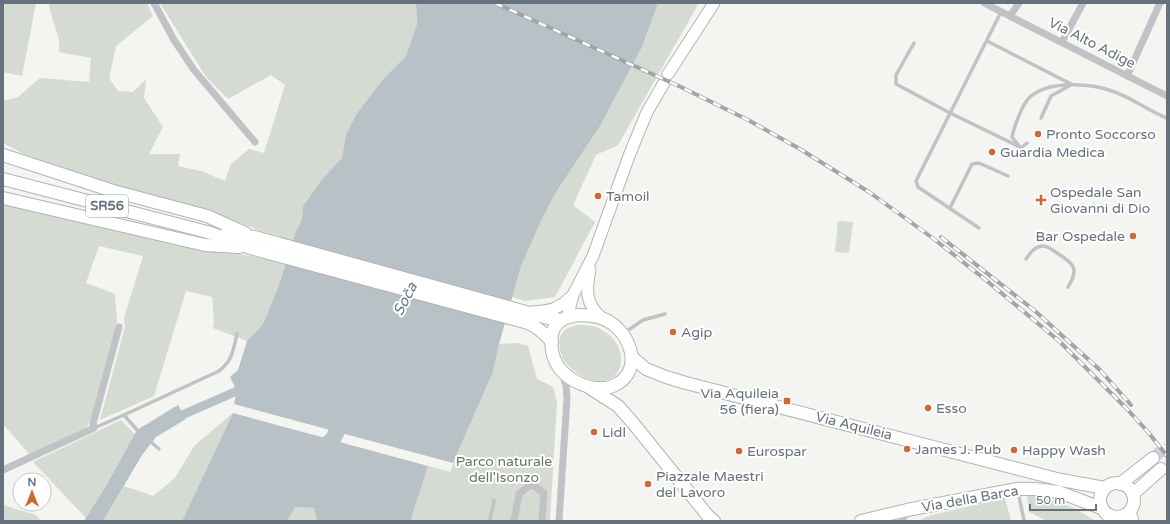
<svg xmlns="http://www.w3.org/2000/svg" width="1170" height="524" font-family="'Varela Round',sans-serif">
	<style>
		.green { fill: #d5dad2 }
		.water { fill: #b8c1c5 }
		.lines { fill: none; stroke-linecap: round; stroke-linejoin: round }
		.canal { stroke: #b8c1c5; stroke-width: 9 }
		.river { stroke: #b8c1c5; stroke-width: 16 }
		.primary-tunnel { stroke: #d0d3d4; stroke-width: 12; stroke-dasharray: 12 6; stroke-linecap: butt }
		.secondary-casing { stroke: #b2b6ba; stroke-width: 13 }
		.primary-casing { stroke: #b1b4b8; stroke-width: 14 }
		.lane { stroke: #c0c2c5; stroke-width: 3.5 }
		.street { stroke: #c0c2c5; stroke-width: 7 }
		.secondary { stroke: #fff; stroke-width: 11 }
		.primary { stroke: #fff; stroke-width: 12 }
		.rail-casing { stroke: #a1a5aa; stroke-width: 4 }
		.rail { stroke: #fff; stroke-width: 2.5; stroke-dasharray: 8; stroke-linecap: butt }
		.poi-dot { fill: #cf6835; stroke: #fff; stroke-width: 1.5 }
		.labels { text-anchor: middle; dominant-baseline: central; stroke-width: 4; stroke-linejoin: round; paint-order: stroke }
		.shield { fill: #fff; stroke: #949ca5; stroke-width: 1 }
		.shield-label { font-size: 13px; font-weight: bold; fill: #66717e }
		.street-label { font-size: 14px; fill: #66717e; stroke: #fff }
		.poi-label { font-size: 14px; fill: #66717e; stroke: #fff; text-anchor: start }
		.park-label { font-size: 14px; fill: #667664; stroke: #fff }
		.water-label { font-size: 15px; font-style: italic; fill: #677982; stroke: #fff }
	</style>
	<rect width="100%" height="100%" fill="#f4f4f1"/>
	<g class="green">
		<polygon points="3,3 36,3 22,76 3,72"/>
		<polygon points="50,3 147,3 153,16 116,46 109,78 118,91 133,92 146,79 144,98 163,127 149,154 180,154 178,166 201,171 225,181 231,164 249,149 264,153 285,85 271,75 228,99 206,77 160,3 416,3 417,24 406,56 384,78 346,135 342,158 323,178 303,206 302,219 296,231 279,285 263,324 247,341 213,328 214,321 212,297 186,291 154,396 100,420 125,327 124,318 143,256 99,246 86,283 115,294 117,321 91,419 87,427 30,455 3,424 3,209 5,207 3,206 3,203 196,249 240,254 271,260 280,236 261,231 205,209 105,183 28,156 3,143 3,101 18,97 40,78 89,82 91,58 59,52 59,40 49,7"/>
		<polygon points="658,3 699,3 618,145 596,155 573,205 595,222 555,297 525,301 512,297 521,266 542,219 556,192 600,126 642,47"/>
		<polygon points="838,221 853,222 849,253 835,252"/>
		<path d="M577 325C584 325 592 325 598 328 604 331 612 336 615 341 624 354 624 375 607 380 593 384 575 374 566 363 559 354 555 334 568 328 571 327 574 326 577 325Z"/>
		<path d="M517 343 528 346 537 379 553 387 557 402 550 521H411C415 502 423 485 428 466L450 472 460 447 493 372 499 344Z"/>
		<polygon points="233,413 182,521 103,521 124,486 153,496 174,479 195,445"/>
		<polygon points="121,420 135,434 106,486 86,518 33,462"/>
		<path d="M1027 495C1054 499 1072 505 1095 521H1047L1029 512Z"/>
		<polygon points="1005,498 1011,521 919,521 928,516"/>
		<polygon points="3,505 36,515 41,521 3,521"/>
		<polygon points="295,507 314,508 317,521 287,521"/>
	</g>
	<g class="water">
		<polygon points="416,3 658,3 642,47 600,126 556,192 542,219 521,266 499,344 493,372 453,463 234,404 237,391 230,377 238,370 247,341 263,324 279,285 296,231 302,219 303,206 323,178 342,158 346,135 356,115 384,78 406,56 417,24"/>
		<polygon points="178,405 186,419 156,437 142,455 103,521 84,521 106,486 137,430"/>
		<path d="M233 413 428 466C423 485 415 502 411 521H317L314 508 295 507 287 521H182Z"/>
	</g>
	<g class="lines">
		<polyline class="canal" points="173,419 237,391 249,390"/>
		<polyline class="river" points="316,454 333,439 347,412"/>
		<polyline class="primary-tunnel" points="1153,458 1167,446"/>
		<g class="secondary-casing">
			<g id="secondary">
				<polyline points="668,74 714,3"/>
				<path d="M590 270C586 290 585 304 602 318"/>
				<path d="M532 312C551 311 559 309 573 295"/>
				<polyline points="567,318 573,295 593,256 629,156 647,112 664,83"/>
				<polyline points="1130,511 1133,521"/>
				<polyline points="1107,515 1111,521"/>
			</g>
		</g>
		<g class="primary-casing">
			<g id="primary">
				<polyline points="3,155 113,191 207,216 245,233"/>
				<path d="M3 179 211 233 250 248 528 323C538 327 545 334 552 342"/>
				<polyline points="3,198 205,245 239,247"/>
				<polyline points="226,234 255,237 544,317 561,320"/>
				<path d="M577 315C585 315 593 315 601 318 629 327 646 370 615 385 597 394 572 383 560 369 550 356 546 329 562 320 567 317 572 316 577 315Z"/>
				<polyline points="632,357 646,369 666,377 686,383 1061,480 1105,488"/>
				<polyline points="590,388 618,406 633,423 708,516 714,521"/>
				<circle cx="1117" cy="500" r="17"/>
				<polyline points="1120,484 1153,458"/>
				<polyline points="1133,494 1161,469"/>
				<polyline points="861,521 907,510 1017,489 1034,489 1059,492 1101,508"/>
			</g>
		</g>
		<g class="lane">
			<polyline points="987,41 1071,84"/>
			<polyline points="914,43 896,75 896,84 950,113 1020,147"/>
			<polyline points="1041,118 1051,96 1069,86"/>
			<path d="M1027 143 1021 148 1012 137C1014 127 1022 105 1029 98 1047 80 1090 83 1112 91 1131 97 1148 111 1167 118"/>
			<polyline points="950,208 972,164 979,163 1008,176"/>
			<polyline points="979,228 918,187 916,181 1001,12"/>
			<path d="M1026 259C1030 253 1035 246 1043 246 1048 246 1053 250 1057 253 1073 263 1080 268 1068 287"/>
			<polyline points="624,333 643,320 665,314"/>
			<path d="M124 415 219 371C233 360 233 350 237 334"/>
			<polyline points="94,428 124,415 137,430 159,449"/>
			<polyline points="1018,492 1024,520 1025,521"/>
			<path d="M490 521C490 514 494 508 494 500"/>
		</g>
		<g class="street">
			<polyline points="154,3 174,40 194,70 255,142"/>
			<polyline points="984,3 1167,96"/>
			<polyline points="1010,16 1019,3"/>
			<polyline points="1062,42 1083,3"/>
			<polyline points="1127,76 1160,3"/>
			<polyline points="3,470 94,428 93,424 119,327"/>
			<polyline points="514,521 519,494 531,484 544,493 542,521"/>
			<polyline points="559,521 567,399 566,386 562,372"/>
			<polyline points="902,521 907,510"/>
		</g>
		<use href="#secondary" class="secondary"/>
		<use href="#primary" class="primary"/>
		<g class="rail-casing">
			<g id="rail">
				<polyline points="495,3 681,87 750,121 800,149 869,192 934,239 987,281 1059,341 1127,409 1148,432 1167,456"/>
				<polyline points="941,237 1035,311 1100,370 1131,405"/>
			</g>
		</g>
		<use href="#rail" class="rail"/>
	</g>
	<g class="poi-dot">
		<circle cx="1038" cy="134" r="4"/>
		<circle cx="992" cy="152" r="4"/>
		<circle cx="598" cy="196" r="4"/>
		<path d="M1039 194h4v4h4v4h-4v4h-4v-4h-4v-4h4z"/>
		<circle cx="1133" cy="236" r="4"/>
		<circle cx="673" cy="332" r="4"/>
		<rect x="783" y="397" width="8" height="8" rx="2"/>
		<circle cx="928" cy="408" r="4"/>
		<circle cx="594" cy="432" r="4"/>
		<circle cx="907" cy="449" r="4"/>
		<circle cx="1014" cy="450" r="4"/>
		<circle cx="739" cy="451" r="4"/>
		<circle cx="648" cy="484" r="4"/>
	</g>
	<g class="labels">
		<rect class="shield" x="86" y="195" width="42" height="22" rx="3"/>
		<g class="shield-label">
			<text x="107" y="206">SR56</text>
		</g>
		<g class="street-label">
			<text transform="translate(1092 43) rotate(27)">Via Alto Adige</text>
			<text transform="translate(854 426) rotate(14)">Via Aquileia</text>
			<text transform="translate(970 499) rotate(-10)">Via della Barca</text>
		</g>
		<g class="poi-label">
			<text x="1046" y="134">Pronto Soccorso</text>
			<text x="1000" y="152">Guardia Medica</text>
			<text x="1050" y="192">Ospedale San<tspan x="1050" dy="16">Giovanni di Dio</tspan></text>
			<text x="606" y="196">Tamoil</text>
			<text x="1125" y="236" text-anchor="end">Bar Ospedale</text>
			<text x="681" y="332">Agip</text>
			<text x="779" y="393" text-anchor="end">Via Aquileia<tspan x="779" dy="16">56 (fiera)</tspan></text>
			<text x="936" y="408">Esso</text>
			<text x="602" y="432">Lidl</text>
			<text x="915" y="449">James J. Pub</text>
			<text x="1022" y="450">Happy Wash</text>
			<text x="747" y="451">Eurospar</text>
			<text x="656" y="476">Piazzale Maestri<tspan x="656" dy="16">del Lavoro</tspan></text>
		</g>
		<g class="park-label">
			<text x="504" y="461">Parco naturale<tspan x="504" dy="16">dell'Isonzo</tspan></text>
		</g>
		<g class="water-label">
			<text transform="translate(405 299) rotate(-63)">Soča</text>
		</g>
	</g>
	<rect width="1170" height="524" fill="none" stroke="#66717e" stroke-width="8"/>
	<g transform="translate(32 492)"><circle r="19" fill="#ffffff" stroke="#c2c6cb"/>
	<path d="M0-3L7 15L0 10L-7 15Z" fill="#cf6835"/>
	<text y="-6" font-size="11" font-weight="bold" text-anchor="middle" fill="#66717e">N</text>
	</g>
	<path d="M1030 504v6h66v-6" fill="none" stroke="#66717e" stroke-width="2"/>
	<text x="1036" y="504" font-size="12" fill="#66717e" stroke="#ffffff" stroke-width="3" paint-order="stroke">50 m</text>
</svg>
